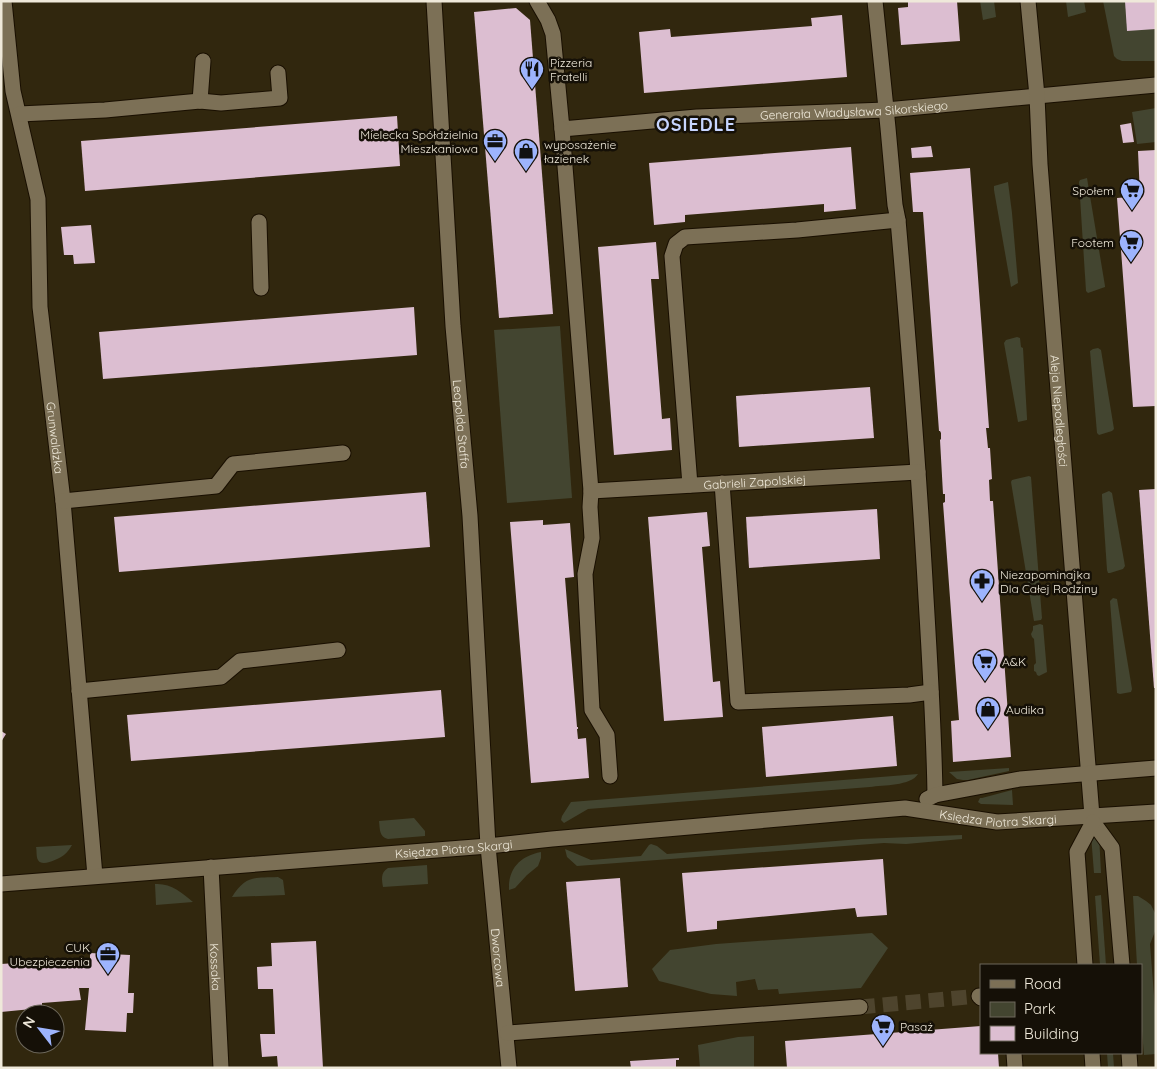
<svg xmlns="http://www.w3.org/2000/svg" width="1157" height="1069" font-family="Quicksand,sans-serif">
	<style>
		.green { fill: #434530 }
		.building { fill: #dcbed1 }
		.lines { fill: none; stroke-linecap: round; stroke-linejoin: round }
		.minor-tunnel { stroke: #4e442d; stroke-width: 15; stroke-dasharray: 15 8; stroke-linecap: butt }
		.minor-casing { stroke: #190f00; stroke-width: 17 }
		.minor { stroke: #7c7056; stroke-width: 15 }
		.labels { text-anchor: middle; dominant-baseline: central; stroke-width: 5; stroke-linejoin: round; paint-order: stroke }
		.poi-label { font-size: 12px; fill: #efe9da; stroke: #151007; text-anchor: start }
		.street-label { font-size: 12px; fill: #efe9da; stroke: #151007 }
		.district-label { font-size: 18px; font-weight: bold; letter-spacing: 1px; fill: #c7d5ff; stroke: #151007 }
	</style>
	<rect width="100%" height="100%" fill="#31270e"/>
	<g class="green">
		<polygon points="980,1 994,1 996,17 983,20"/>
		<polygon points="1066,1 1084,1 1086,12 1068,17"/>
		<polygon points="1103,1 1125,1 1156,29 1156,61 1122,61 1117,59 1114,56"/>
		<polygon points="1156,108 1156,142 1137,144 1132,112"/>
		<polygon points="1087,178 1105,286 1105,287 1088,293 1086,291 1079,182 1080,180"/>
		<polygon points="1008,182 1012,213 1018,283 1011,287 994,190 994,186"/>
		<polygon points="560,326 572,498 507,503 494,330"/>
		<polygon points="1017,337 1020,338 1021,347 1023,348 1027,418 1027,420 1018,422 1004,343 1006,340"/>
		<polygon points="1098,348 1101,350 1114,429 1112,431 1099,435 1097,433 1090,351 1093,349"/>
		<polygon points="1029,476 1031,477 1042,618 1041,620 1034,621 1011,482 1012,480"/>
		<polygon points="1109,491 1112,493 1125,566 1123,569 1110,573 1108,573 1107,570 1102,496 1102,494"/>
		<polygon points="1113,598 1117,599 1132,689 1131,692 1120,694 1117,693 1110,601"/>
		<polygon points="1040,624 1043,625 1047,672 1039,676 1037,675 1036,672 1034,671 1034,665 1036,663 1034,639 1032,637 1031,634 1033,630 1033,626"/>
		<polygon points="1009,768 1009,771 968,780 963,780 957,779 949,772"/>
		<path d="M918 774C911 786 883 785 870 787L588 809 564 823 561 820 562 816 571 802Z"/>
		<polygon points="1012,790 1013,805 981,804 978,802 980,798 982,798"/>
		<path d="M414 818 425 831V836L388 839C379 837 380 829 379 821Z"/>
		<polygon points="1099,834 1101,873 1094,873 1091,835"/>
		<polygon points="962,835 962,839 906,844 884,843 577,866 567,857 565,849 591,860 641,856 649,845 651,844 657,846 667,854 861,839"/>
		<path d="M72 845C70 848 68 852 64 855 60 858 42 868 38 860 36 857 37 851 36 847Z"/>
		<path d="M541 852V858L538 866 527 875 515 888 509 890C508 869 520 856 541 852Z"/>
		<path d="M427 865 428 884 383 887C382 880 380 873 388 868Z"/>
		<path d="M278 877 283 880 285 895 232 897C246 875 254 878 278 877Z"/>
		<path d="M155 884C171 883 181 892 193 902L156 905Z"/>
		<polygon points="1101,895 1106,965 1100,965 1095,896"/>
		<polygon points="1133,896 1138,896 1146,901 1151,905 1155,913 1156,929 1150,944 1156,1021 1156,1054 1144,1055 1141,1019 1141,965 1137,965"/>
		<polygon points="872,933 888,948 861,988 779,994 778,989 758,990 755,979 736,982 737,996 711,994 659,981 652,969 670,950 716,944"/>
		<polygon points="754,1036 754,1068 700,1068 698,1045 738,1037"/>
		<polygon points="1107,1053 1113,1053 1114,1068 1108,1068"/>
	</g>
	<g class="building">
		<polygon points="908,1 957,1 960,41 901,45 898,8 908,7"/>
		<polygon points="1125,1 1156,1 1156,29 1127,31"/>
		<polygon points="516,8 530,20 553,314 499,318 474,12"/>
		<polygon points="842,15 847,77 644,93 639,32 670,29 671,37 812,26 811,18"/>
		<polygon points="397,116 400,166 85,191 81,141"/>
		<polygon points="1131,123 1134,142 1123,143 1120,125"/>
		<polygon points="931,146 933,157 912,158 911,148"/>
		<polygon points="851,147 856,209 824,212 824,204 685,215 685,222 654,225 649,163"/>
		<polygon points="1156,150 1156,406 1133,407 1117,198 1140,196 1138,151"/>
		<polygon points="970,168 989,428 986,428 988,448 990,448 992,479 989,480 990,501 993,501 1011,757 953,762 951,721 959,720 943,503 945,502 945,494 943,494 940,440 941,439 941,433 940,431 939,431 923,212 913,212 910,173"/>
		<polygon points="91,225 95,263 74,264 73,255 64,255 61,227"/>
		<polygon points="656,242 659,279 651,279 662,419 670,418 672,450 614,455 598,247"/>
		<polygon points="414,307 417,355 103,379 99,332"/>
		<polygon points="870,387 874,438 739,447 736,396"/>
		<polygon points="1156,489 1156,688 1154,688 1139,490"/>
		<polygon points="426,492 430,547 119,572 114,517"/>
		<polygon points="877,509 880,559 749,568 746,517"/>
		<polygon points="707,512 710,546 702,547 713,682 720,681 723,717 664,721 648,517"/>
		<polygon points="543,520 543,525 570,523 574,577 565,578 577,727 578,727 578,729 577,729 578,739 586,738 589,778 531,783 510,522"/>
		<polygon points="441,690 445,737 131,761 127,715"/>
		<polygon points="893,716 897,766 766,777 762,727"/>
		<polygon points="1,731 6,734 1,742"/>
		<polygon points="883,859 887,915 857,917 855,908 717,921 717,929 687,932 682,873"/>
		<polygon points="620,878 628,987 575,991 566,882"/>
		<polygon points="316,941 323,1068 278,1068 277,1056 262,1057 260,1034 275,1034 273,989 258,989 257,967 272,966 271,943"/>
		<polygon points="90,953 130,955 128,993 134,993 133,1013 127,1013 126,1032 85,1030 89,988 79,988 81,1000 42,1003 42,1008 1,1012 1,964 90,958"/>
		<polygon points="981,1026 981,1053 998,1053 999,1068 787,1068 785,1041"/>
		<polygon points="679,1058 679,1060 676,1060 676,1068 631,1068 630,1061"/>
	</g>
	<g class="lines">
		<polyline class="minor-tunnel" points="860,1007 979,996"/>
		<g class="minor-casing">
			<g id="minor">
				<path id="s1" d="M4 1 13 91 38 199 40 307 63 501 95 876"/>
				<path id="s2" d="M434 1 453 326 470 516 488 846 509 1068"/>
				<path id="s3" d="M537 1 548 20 553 34 562 129 697 117 886 110 1156 85"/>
				<path d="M875 1 888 128 895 205 898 220C909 346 919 472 926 598 930 664 934 730 935 795"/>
				<path id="s4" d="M1028 1 1037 96 1040 164 1092 816 1093 822 1112 848 1122 965"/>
				<polyline points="200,101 203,61"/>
				<polyline points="19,114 105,110 200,101 221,103 280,98 278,73"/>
				<polyline points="562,129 591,491 590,507 592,538 585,574 592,710 607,735 610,776"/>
				<polyline points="259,222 261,288"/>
				<polyline points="722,483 738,702 909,695 931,692"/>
				<polyline points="690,485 672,256 676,244 685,237 797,230 898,220"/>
				<path id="s5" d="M591 491 918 472"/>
				<polyline points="63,501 216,486 233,464 343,453"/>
				<polyline points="79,691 221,677 240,661 338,650"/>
				<polyline points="927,799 935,795 1020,779 1156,768"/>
				<path id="s6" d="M211 867 221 1068"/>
				<path id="s7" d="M1 884 488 846 552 839 905 808 997 822 1156 812"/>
				<polyline points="1085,965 1077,852 1093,822"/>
				<polyline points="979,996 981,998"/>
				<polyline points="507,1033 860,1007"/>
				<polyline points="1014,1053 1015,1068"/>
				<polyline points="1092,1053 1093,1068"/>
				<polyline points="1129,1053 1130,1068"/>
			</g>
		</g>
		<use href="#minor" class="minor"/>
	</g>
	<defs>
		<g id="restaurant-pin" transform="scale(1.25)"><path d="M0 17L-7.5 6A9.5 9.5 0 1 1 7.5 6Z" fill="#9db4fd" stroke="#151007"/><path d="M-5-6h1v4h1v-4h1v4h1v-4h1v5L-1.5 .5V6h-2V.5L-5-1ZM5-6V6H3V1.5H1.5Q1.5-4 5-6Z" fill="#111"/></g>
		<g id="office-pin" transform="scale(1.25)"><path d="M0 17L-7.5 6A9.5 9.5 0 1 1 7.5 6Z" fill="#9db4fd" stroke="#151007"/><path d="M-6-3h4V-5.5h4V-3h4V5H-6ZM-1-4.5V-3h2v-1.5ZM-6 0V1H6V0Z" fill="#111"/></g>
		<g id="shop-pin" transform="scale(1.25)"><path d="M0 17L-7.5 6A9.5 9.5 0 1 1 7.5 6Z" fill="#9db4fd" stroke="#151007"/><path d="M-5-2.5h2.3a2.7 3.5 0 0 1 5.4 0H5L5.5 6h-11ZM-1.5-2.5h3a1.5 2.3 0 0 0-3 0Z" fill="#111"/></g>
		<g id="supermarket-pin" transform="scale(1.25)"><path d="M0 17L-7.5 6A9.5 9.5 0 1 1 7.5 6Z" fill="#9db4fd" stroke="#151007"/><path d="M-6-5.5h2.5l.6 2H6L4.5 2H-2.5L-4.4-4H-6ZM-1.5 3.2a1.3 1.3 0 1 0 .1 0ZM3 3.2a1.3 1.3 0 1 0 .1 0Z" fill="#111"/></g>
		<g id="pharmacy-pin" transform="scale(1.25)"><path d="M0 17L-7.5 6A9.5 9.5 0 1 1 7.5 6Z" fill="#9db4fd" stroke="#151007"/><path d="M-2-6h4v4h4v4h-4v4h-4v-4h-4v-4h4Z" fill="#111"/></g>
	</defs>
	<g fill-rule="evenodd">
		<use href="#restaurant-pin" x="532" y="69"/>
		<use href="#office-pin" x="495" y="141"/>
		<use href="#shop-pin" x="526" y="151"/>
		<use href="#supermarket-pin" x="1132" y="190"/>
		<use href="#supermarket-pin" x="1131" y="242"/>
		<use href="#pharmacy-pin" x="982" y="581"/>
		<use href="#supermarket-pin" x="985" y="661"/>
		<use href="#shop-pin" x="988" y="709"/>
		<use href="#office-pin" x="108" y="954"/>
		<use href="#supermarket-pin" x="883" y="1026"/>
	</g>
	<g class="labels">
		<g class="poi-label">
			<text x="550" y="62">Pizzeria<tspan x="550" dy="14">Fratelli</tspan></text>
			<text x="478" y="134" text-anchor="end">Mielecka Spółdzielnia<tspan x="478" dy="14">Mieszkaniowa</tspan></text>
			<text x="544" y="144">wyposażenie<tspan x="544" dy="14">łazienek</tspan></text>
			<text x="1114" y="190" text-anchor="end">Społem</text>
			<text x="1114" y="242" text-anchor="end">Footem</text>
			<text x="1000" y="574">Niezapominajka<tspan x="1000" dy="14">Dla Całej Rodziny</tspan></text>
			<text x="1002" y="661">A&amp;K</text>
			<text x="1006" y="709">Audika</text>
			<text x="90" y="947" text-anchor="end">CUK<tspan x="90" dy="14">Ubezpieczenia</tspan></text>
			<text x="900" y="1026">Pasaż</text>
		</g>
		<g class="street-label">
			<text stroke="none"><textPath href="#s3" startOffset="425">Generała Władysława Sikorskiego</textPath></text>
			<text stroke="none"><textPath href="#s4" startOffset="411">Aleja Niepodległości</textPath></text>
			<text stroke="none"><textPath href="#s2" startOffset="424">Leopolda Staffa</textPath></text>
			<text stroke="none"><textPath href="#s1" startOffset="441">Grunwaldzka</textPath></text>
			<text stroke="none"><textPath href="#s5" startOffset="164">Gabrieli Zapolskiej</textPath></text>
			<text stroke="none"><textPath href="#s7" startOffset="1001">Księdza Piotra Skargi</textPath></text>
			<text stroke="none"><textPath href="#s7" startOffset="454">Księdza Piotra Skargi</textPath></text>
			<text stroke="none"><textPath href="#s2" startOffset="959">Dworcowa</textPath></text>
			<text stroke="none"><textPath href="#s6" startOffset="100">Kossaka</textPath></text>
		</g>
		<g class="district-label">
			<text x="696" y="124">OSIEDLE</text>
		</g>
	</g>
	<rect width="1157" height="1069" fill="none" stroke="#efe9da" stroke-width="5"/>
	<rect x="980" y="964" width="162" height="90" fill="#151007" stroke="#6c675b"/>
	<rect x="990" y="980" width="25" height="8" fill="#7c7056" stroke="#6c675b"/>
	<text x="1024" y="989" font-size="15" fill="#efe9da">Road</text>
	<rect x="990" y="1002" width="25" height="15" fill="#434530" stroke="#6c675b"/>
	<text x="1024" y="1014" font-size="15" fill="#efe9da">Park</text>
	<rect x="990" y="1026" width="25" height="15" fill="#dcbed1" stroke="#6c675b"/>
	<text x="1024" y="1039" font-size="15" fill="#efe9da">Building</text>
	<g transform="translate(40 1029) rotate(301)"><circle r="24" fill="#151007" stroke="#6c675b"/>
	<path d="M0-4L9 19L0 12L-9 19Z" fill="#9db4fd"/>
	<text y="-8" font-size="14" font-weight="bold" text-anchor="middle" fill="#efe9da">N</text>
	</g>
</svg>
